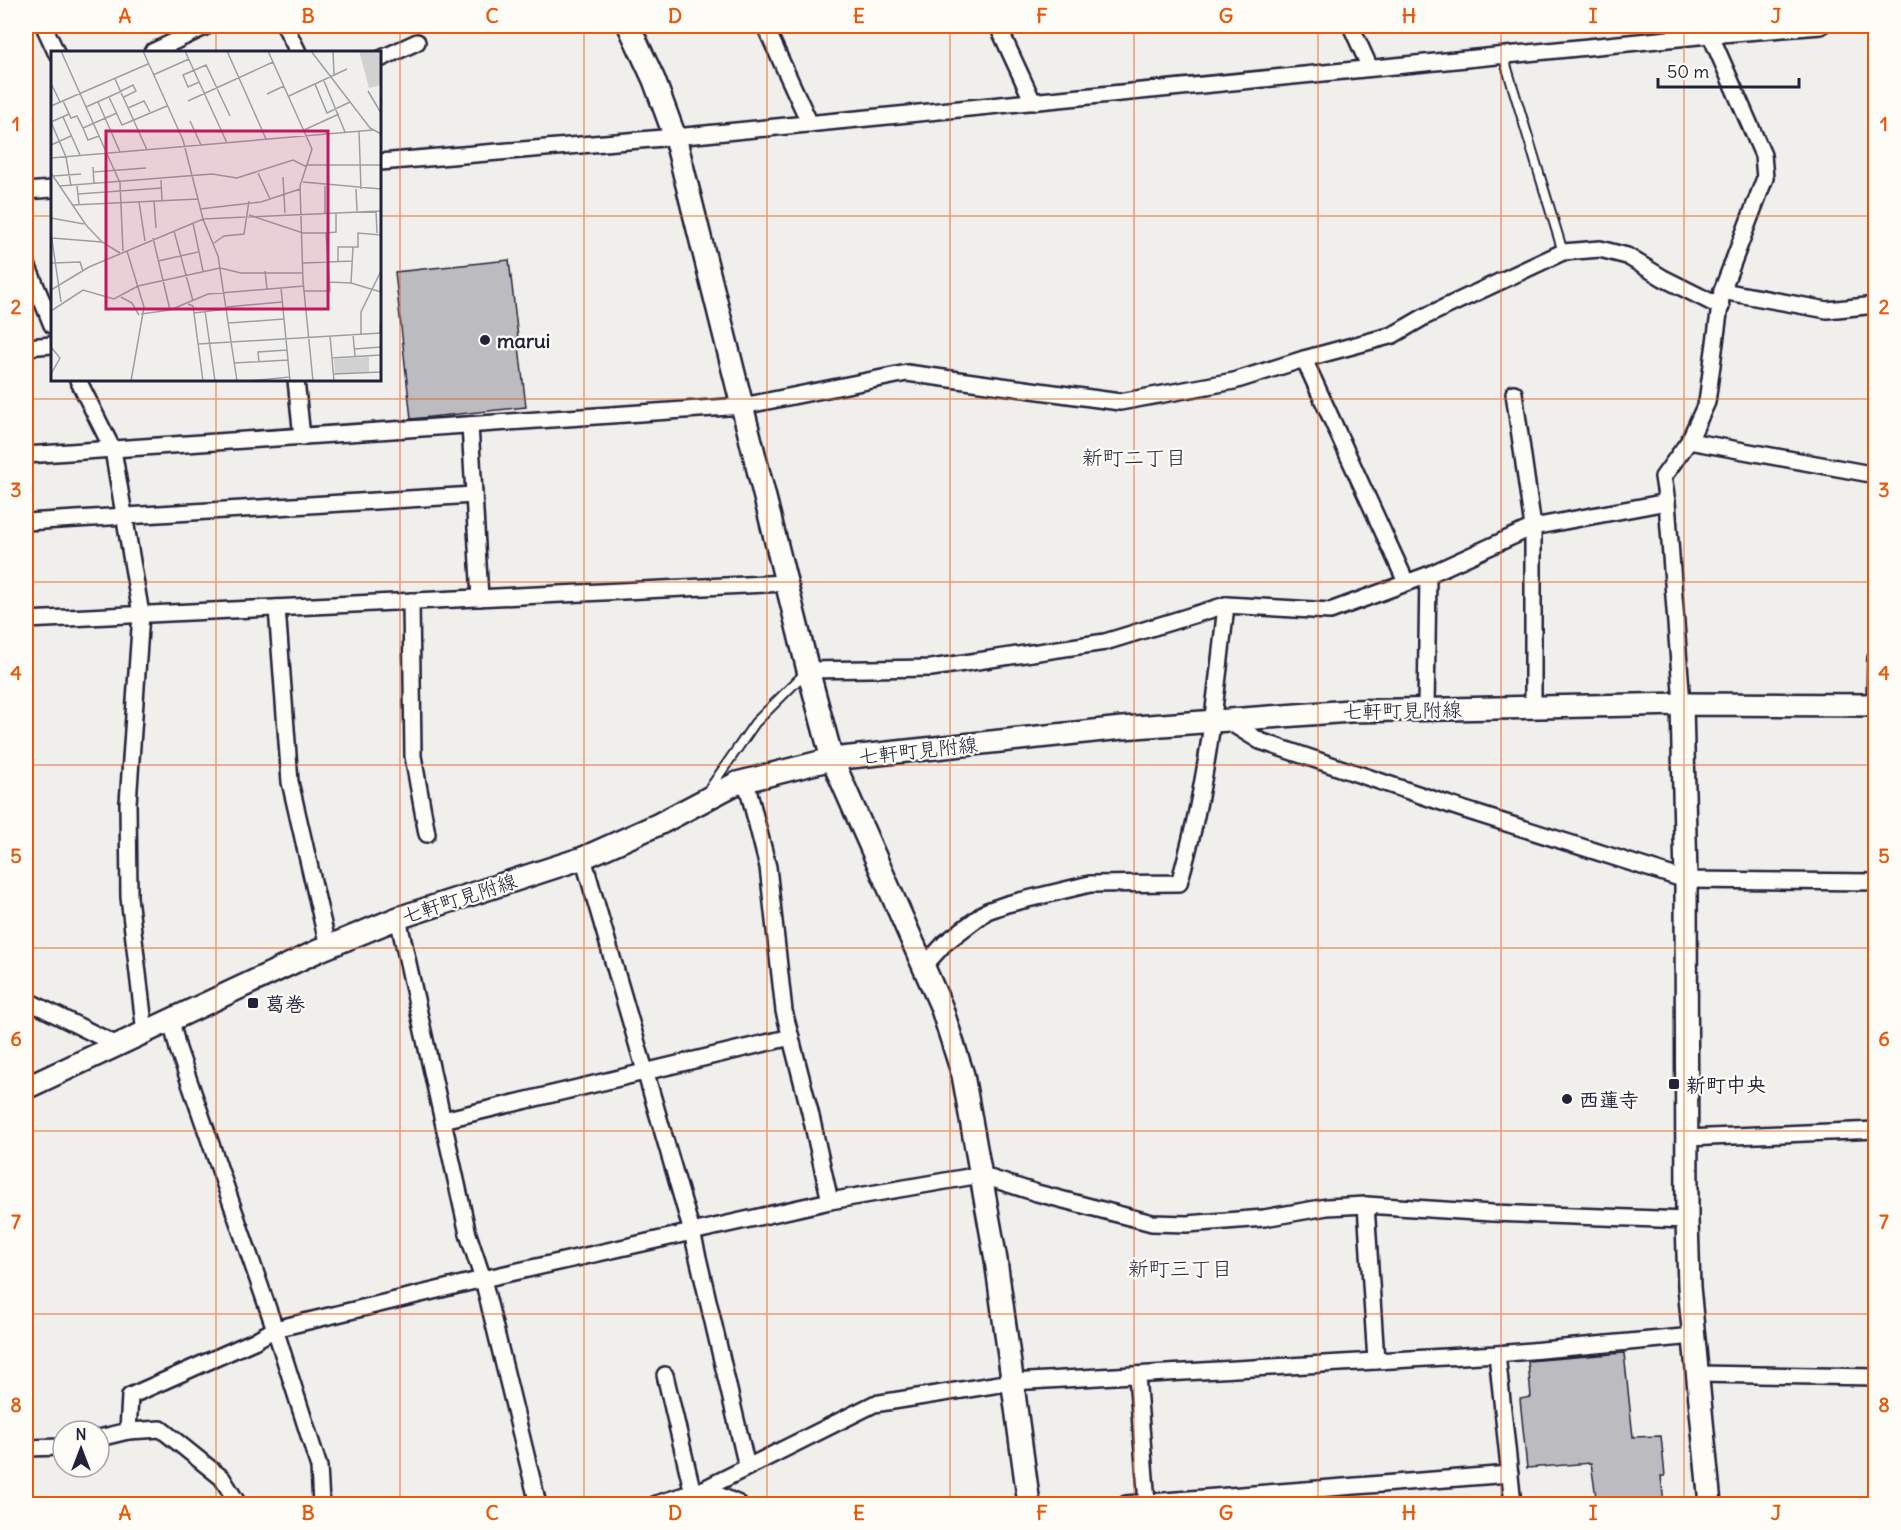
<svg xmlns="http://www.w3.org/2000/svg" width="1901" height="1530" font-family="Delius,'Klee One',sans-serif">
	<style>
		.building { fill: #bcbcc0; stroke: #22223b; stroke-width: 1.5 }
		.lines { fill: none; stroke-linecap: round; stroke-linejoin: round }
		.lane-casing { stroke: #22223b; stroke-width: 12 }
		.street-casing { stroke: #22223b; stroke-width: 20 }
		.secondary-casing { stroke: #22223b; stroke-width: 26 }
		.lane { stroke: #fdfcf7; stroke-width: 8 }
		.street { stroke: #fdfcf7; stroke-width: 15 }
		.secondary { stroke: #fdfcf7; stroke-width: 21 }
		.grid { fill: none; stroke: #e8590c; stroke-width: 1.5; stroke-opacity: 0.55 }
		.poi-dot { fill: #22223b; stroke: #fdfcf7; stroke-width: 2 }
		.labels { text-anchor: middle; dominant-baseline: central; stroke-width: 4.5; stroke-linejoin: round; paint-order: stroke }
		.poi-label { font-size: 20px; font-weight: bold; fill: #22223b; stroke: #fdfcf7; text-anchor: start }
		.street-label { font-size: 20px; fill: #22223b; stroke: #fdfcf7 }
		.neighbourhood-label { font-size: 21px; fill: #22223b; stroke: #fdfcf7 }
		.inset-road { fill: none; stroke: #9e9da5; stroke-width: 1.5 }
		.view { fill: #c2185b; fill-opacity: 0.15; stroke: #c2185b; stroke-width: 3 }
		.inset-edge { fill: none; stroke: #22223b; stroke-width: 3 }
		.neatline { fill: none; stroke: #e8590c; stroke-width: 2 }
		.grid-label { font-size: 20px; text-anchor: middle; font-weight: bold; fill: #e8590c }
	</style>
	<rect width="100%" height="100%" fill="#f0efec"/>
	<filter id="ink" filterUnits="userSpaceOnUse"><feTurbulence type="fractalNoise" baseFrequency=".0167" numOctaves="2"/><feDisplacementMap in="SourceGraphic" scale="12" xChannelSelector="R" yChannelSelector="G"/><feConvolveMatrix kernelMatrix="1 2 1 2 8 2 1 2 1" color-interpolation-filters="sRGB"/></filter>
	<g filter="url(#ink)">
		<g class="building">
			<polygon points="509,260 526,407 411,419 395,272"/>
			<polygon points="1624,1353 1633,1437 1661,1436 1665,1476 1661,1476 1664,1504 1597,1504 1591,1463 1527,1468 1520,1399 1531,1397 1528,1361"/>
		</g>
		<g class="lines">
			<g class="lane-casing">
				<g id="lane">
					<polyline points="1503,55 1563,252"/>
					<polyline points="708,791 755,723 805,673"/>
				</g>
			</g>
			<g class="street-casing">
				<g id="street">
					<polyline points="44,26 56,52"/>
					<polyline points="285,26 298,52"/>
					<polyline points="765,26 810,124"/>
					<polyline points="998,26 1033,102"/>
					<polyline points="1351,26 1370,68"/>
					<polyline points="152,52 207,26"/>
					<polyline points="380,59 417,42"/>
					<polyline points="380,162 675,137 1709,35 1821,26"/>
					<polyline points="26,191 52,189"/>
					<polyline points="26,262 52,325"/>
					<polyline points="1722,291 1827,310 1876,305"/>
					<polyline points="26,347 52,345"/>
					<polyline points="1304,359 1406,582"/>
					<polyline points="78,380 113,450 141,614 128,803 129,897 145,1033"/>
					<polyline points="296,380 302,437"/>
					<polyline points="1514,393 1533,527 1533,707"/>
					<polyline points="470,425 480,598"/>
					<polyline points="1689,441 1876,475"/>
					<polyline points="26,455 743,406 907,373 1120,402 1234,381 1304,359 1393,335 1424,317 1563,252 1600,249 1627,256 1663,278 1721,307"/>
					<polyline points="26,522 474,495"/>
					<polyline points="411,601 413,756 427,834"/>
					<polyline points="277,608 290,782 328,946"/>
					<polyline points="26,620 786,583"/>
					<polyline points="808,670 931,668 1105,642 1226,605 1330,611 1428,575 1533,527 1667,502"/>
					<polyline points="1682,704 1667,502 1663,477 1689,441 1707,402 1722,291 1765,178 1763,155 1707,27"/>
					<polyline points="1875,705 1876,658"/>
					<polyline points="1426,709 1428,575"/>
					<polyline points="1226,720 1260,741 1465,810 1686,880 1876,882"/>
					<polyline points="746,781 768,867 784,1011 810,1112 830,1201"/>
					<polyline points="583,858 692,1232 747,1467"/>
					<polyline points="398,918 468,1234 483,1279 538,1504"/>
					<path d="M924 966 945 943 987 911 1007 904 1090 884 1179 883C1206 792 1216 699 1226 605"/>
					<polyline points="26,1000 119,1046"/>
					<polyline points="171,1020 178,1049 275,1329 319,1467 321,1504"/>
					<polyline points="443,1120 791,1037"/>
					<polyline points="1686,1138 1876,1130"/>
					<polyline points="1366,1205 1376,1361"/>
					<polyline points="1497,1354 1513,1504"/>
					<polyline points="1697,1374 1876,1377"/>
					<polyline points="665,1375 693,1493"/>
					<polyline points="1137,1375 1147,1503"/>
					<polyline points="128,1431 161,1429 222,1478 238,1504"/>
					<polyline points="99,1438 128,1431 130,1396 254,1341 275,1329 483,1279 692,1232 830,1201 980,1175 1037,1193 1152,1223 1187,1224 1264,1218 1327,1207 1366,1205 1492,1213 1687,1220"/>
					<polyline points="26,1448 63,1447"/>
					<polyline points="704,1489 739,1504"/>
					<polyline points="656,1504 704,1489 874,1404 1012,1382 1497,1354 1694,1336"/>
					<polyline points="1126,1504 1510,1474"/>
				</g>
			</g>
			<g class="secondary-casing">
				<g id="secondary">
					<polyline points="629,26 654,80 675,137 808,670 832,759 941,1006 963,1075 996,1260 1029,1504"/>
					<polyline points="1682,704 1686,880 1687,1220 1689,1287 1710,1504"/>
					<polyline points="26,1088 320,950 398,918 583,858 659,824 737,783 832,759 1122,728 1350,711 1682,704 1876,705"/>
				</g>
			</g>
			<use href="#lane" class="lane"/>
			<use href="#street" class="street"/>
			<use href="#secondary" class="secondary"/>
		</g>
	</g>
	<path class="grid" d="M216 26V52M400 26V1504M584 26V1504M767 26V1504M950 26V1504M1134 26V1504M1318 26V1504M1501 26V1504M1684 26V1504M26 216H52M380 216H1876M216 380V1504M26 399H1876M26 582H1876M26 765H1876M26 948H1876M26 1131H1876M26 1314H1876"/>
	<g class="poi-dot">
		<circle cx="485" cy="340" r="6"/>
		<rect x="247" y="997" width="12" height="12" rx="3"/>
		<rect x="1668" y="1078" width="12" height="12" rx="3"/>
		<circle cx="1567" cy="1099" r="6"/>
	</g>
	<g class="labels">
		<g class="poi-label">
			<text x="497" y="340">marui</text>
			<text x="265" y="1003">葛巻</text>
			<text x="1686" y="1084">新町中央</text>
			<text x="1579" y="1099">西蓮寺</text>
		</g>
		<g class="street-label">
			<text transform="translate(1402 710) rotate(-1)">七軒町見附線</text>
			<text transform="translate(918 750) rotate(-6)">七軒町見附線</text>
			<text transform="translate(459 898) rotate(-18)">七軒町見附線</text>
		</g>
		<g class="neighbourhood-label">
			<text x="1134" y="457">新町二丁目</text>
			<text x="1180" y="1268">新町三丁目</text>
		</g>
	</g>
	<g transform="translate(51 51)">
		<rect width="330" height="330" fill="#f0efec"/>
		<path d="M330 0V34L318 37 308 0ZM318 306V321L284 323 283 308Z" fill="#d2d1d1"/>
		<path class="inset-road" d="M10 0 69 132 72 200M92 0 132 89 152 168 167 205 186 330M134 0 176 92M176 0 215 88M217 0 261 98 249 135 252 230 262 330M260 0 319 77 330 83M282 0 283 24M102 24 138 8M64 28 96 99M273 30 294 81M148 31 137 36 132 24 155 14 179 65M0 32 9 51M264 33 276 62 299 51M70 40 82 34 85 40 73 46M317 40 330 62M216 43 233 35M238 45 296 18M58 46 71 74 116 55M12 50 20 67 26 65 32 77 66 62M137 50 222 11M47 51 69 101M0 55 97 13M35 56 71 40M77 57 93 50 99 61M18 63 0 71 15 106 20 135M12 66 29 104M139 70 150 94M32 77 37 89 48 85M253 79 288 63M308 80 310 138M0 94 20 85M0 107 322 79M256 114H330M42 116 43 134M42 121 95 117M0 122 35 174 51 191 69 202M207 122 219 148M2 125 30 123M232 126 234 162M110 129 111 149M252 131 330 138M9 135 161 123 186 127 242 109 256 116M26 135 28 153M305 138 306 160M27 143 111 137M103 150 105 177M88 151 94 190M22 154 147 148M149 158 210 151 249 138M325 160 326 182M274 162V135M198 164 252 182H275L285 181V162M0 167 33 173M142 172 152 220M123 180 142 250M0 182 10 251M1 187 51 191M102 187 119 259M163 192 173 185 193 183 198 150M76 200 93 256 80 330M107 210 147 201M287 211V196H307V182L330 184M1 212 29 211 32 220M252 212 302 210M214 220 216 238M278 231 300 232 330 241M300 232 302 196M230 237 239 330M0 239 38 216 152 168 330 160M253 240H279L275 182M70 246 81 252 88 264M137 253 142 255 152 330M176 256 231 251M0 260 32 239 63 248 87 235 169 217 190 222H252M154 260 164 330M143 262 176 258M90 263 119 259 157 243 253 235M178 272 233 268M329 281 330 262M302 283 304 305M310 283V261L330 220M279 285 281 307 330 304M147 293 330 282M0 296 9 307 0 323M303 298 330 296M281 307 283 330M208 311 207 301 236 299M183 312 237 309M283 323 330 321M197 330 239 326"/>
		<path class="view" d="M55 80H277V258H55Z"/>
		<rect width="330" height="330" class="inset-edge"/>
	</g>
	<rect width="1901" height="1530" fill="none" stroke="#fdfcf7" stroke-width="66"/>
	<g transform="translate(81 1449)"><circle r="28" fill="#fdfcf7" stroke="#a5a5ac" stroke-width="1.5"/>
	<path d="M0-4.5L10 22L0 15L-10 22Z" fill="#22223b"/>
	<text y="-9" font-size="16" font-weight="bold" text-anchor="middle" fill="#22223b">N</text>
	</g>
	<path d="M1658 78v9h141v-9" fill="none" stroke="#22223b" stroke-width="3"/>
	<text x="1667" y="78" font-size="18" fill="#22223b" stroke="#fdfcf7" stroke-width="4.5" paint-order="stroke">50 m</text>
	<rect x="33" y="33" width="1835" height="1464" class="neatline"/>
	<g class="grid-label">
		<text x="125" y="23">A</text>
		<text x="308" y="23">B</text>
		<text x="492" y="23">C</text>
		<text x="675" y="23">D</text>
		<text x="859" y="23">E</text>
		<text x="1042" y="23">F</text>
		<text x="1226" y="23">G</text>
		<text x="1409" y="23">H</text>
		<text x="1593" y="23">I</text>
		<text x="1776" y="23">J</text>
		<text x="16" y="131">1</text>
		<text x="1884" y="131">1</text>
		<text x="16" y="314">2</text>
		<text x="1884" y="314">2</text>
		<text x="16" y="497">3</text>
		<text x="1884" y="497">3</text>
		<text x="16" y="680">4</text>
		<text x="1884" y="680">4</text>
		<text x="16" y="863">5</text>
		<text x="1884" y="863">5</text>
		<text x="16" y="1046">6</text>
		<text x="1884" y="1046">6</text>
		<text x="16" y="1229">7</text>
		<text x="1884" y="1229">7</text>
		<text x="16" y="1412">8</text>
		<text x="1884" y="1412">8</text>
		<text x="125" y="1520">A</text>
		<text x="308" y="1520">B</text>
		<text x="492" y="1520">C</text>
		<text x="675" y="1520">D</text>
		<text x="859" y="1520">E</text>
		<text x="1042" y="1520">F</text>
		<text x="1226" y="1520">G</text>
		<text x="1409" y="1520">H</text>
		<text x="1593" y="1520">I</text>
		<text x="1776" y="1520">J</text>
	</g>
</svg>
